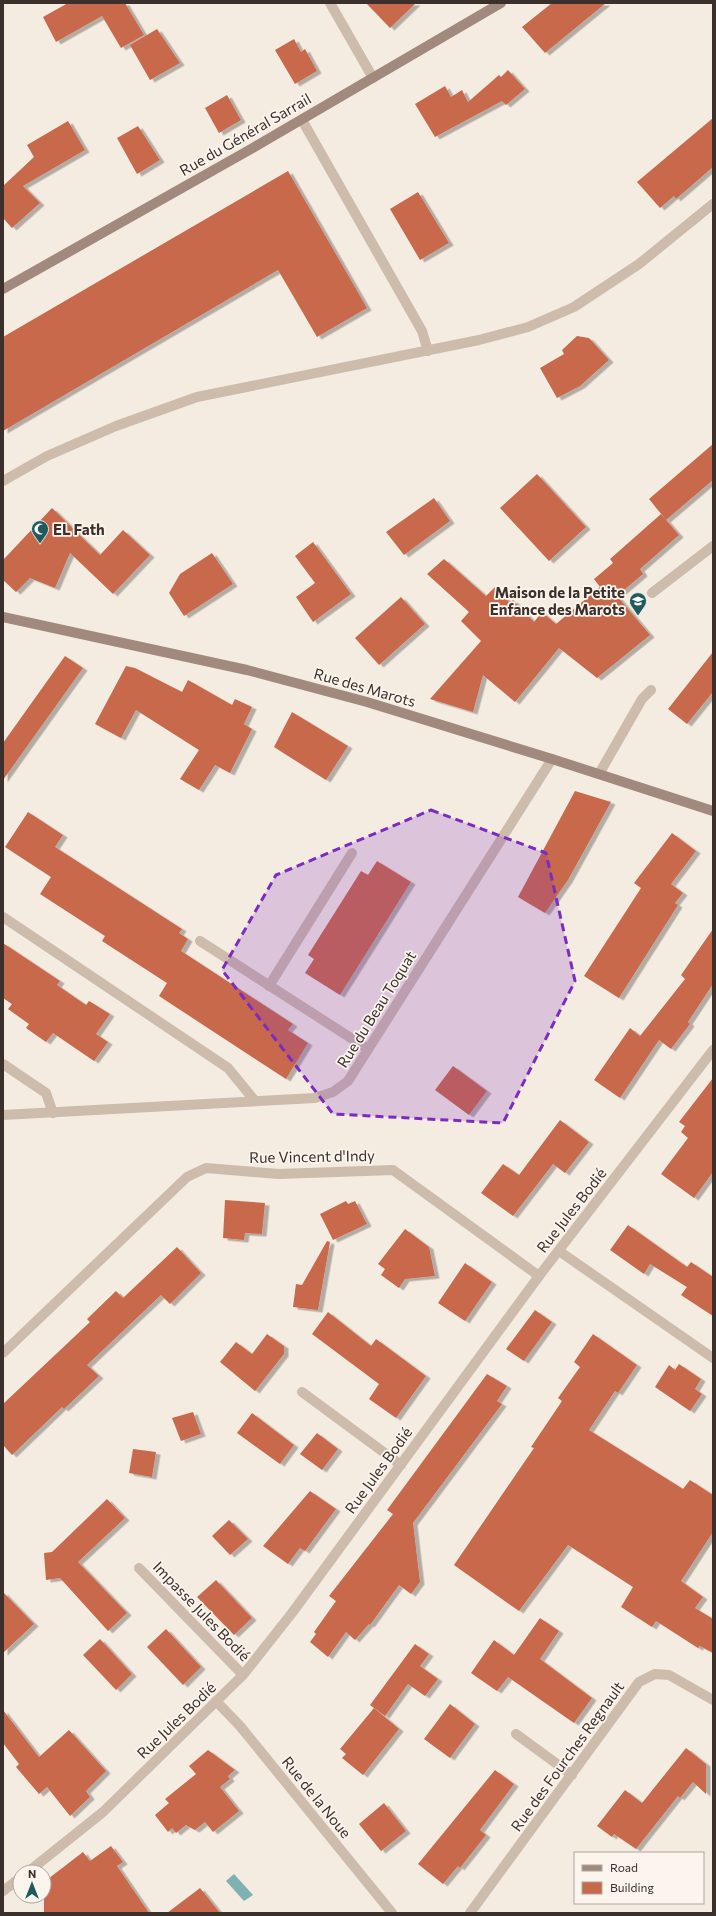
<svg xmlns="http://www.w3.org/2000/svg" width="716" height="1916" font-family="Commissioner,sans-serif">
	<style>
		.water { fill: #7fb0b2 }
		.building { fill: #c8694b; filter: url(#shadow) }
		.lines { fill: none; stroke-linecap: round; stroke-linejoin: round }
		.lane { stroke: #cdbbac; stroke-width: 10 }
		.street { stroke: #cdbbac; stroke-width: 10 }
		.secondary { stroke: #a18a7d; stroke-width: 10 }
		.marked { fill: #7b2cbf; fill-opacity: 0.2; stroke: #7b2cbf; stroke-width: 3; stroke-dasharray: 8 5; stroke-linejoin: round }
		.labels { text-anchor: middle; dominant-baseline: central; stroke-width: 3.5; stroke-linejoin: round; paint-order: stroke }
		.street-label { font-size: 15px; fill: #3b302b; stroke: #fbf5ee }
		.poi-label { font-size: 15px; font-weight: bold; fill: #3b302b; stroke: #fbf5ee; text-anchor: start }
	</style>
	<defs>
		<filter id="shadow"><feDropShadow dx="4.5" dy="2.5" stdDeviation="0" flood-color="#0004"/></filter>
	</defs>
	<rect width="100%" height="100%" fill="#f4ebe1"/>
	<polygon class="water" points="234,1874 253,1895 244,1901 226,1881"/>
	<g class="building">
		<polygon points="68,3 125,3 144,35 121,48 102,16 56,42 43,17"/>
		<polygon points="366,3 416,3 390,28"/>
		<polygon points="552,3 606,3 545,53 522,27"/>
		<polygon points="157,29 180,63 150,80 130,45"/>
		<polygon points="294,39 301,52 305,49 317,71 295,84 275,50"/>
		<polygon points="508,70 525,89 506,105 502,101 435,137 415,104 445,86 451,97 462,90 468,102 499,75 501,77"/>
		<polygon points="227,95 241,120 219,133 205,108"/>
		<polygon points="713,118 713,167 676,199 674,196 660,208 637,182"/>
		<polygon points="68,121 85,150 23,186 40,203 12,228 3,218 3,186 34,157 27,145"/>
		<polygon points="138,126 160,160 137,174 117,138"/>
		<polygon points="288,171 367,308 317,337 278,270 3,431 3,337"/>
		<polygon points="418,192 449,243 420,260 390,209"/>
		<polygon points="577,336 589,338 609,360 580,386 557,398 540,368 564,354 562,350"/>
		<polygon points="713,444 713,480 666,520 649,499"/>
		<polygon points="537,474 586,527 549,561 500,508"/>
		<polygon points="434,498 450,521 404,555 386,532"/>
		<polygon points="52,508 100,555 123,530 150,555 113,594 70,553 55,588 30,578 16,592 3,580 3,560"/>
		<polygon points="661,514 679,535 640,569 643,574 617,596 650,635 597,678 559,648 515,702 483,675 473,712 430,699 481,641 461,621 469,612 427,574 444,559 486,596 495,587 510,603 513,600 534,622 542,612 556,624 600,587 594,579 613,563 610,559"/>
		<polygon points="313,542 351,594 313,622 296,597 315,583 295,556"/>
		<polygon points="212,553 233,584 184,616 169,593 180,574"/>
		<polygon points="401,597 425,624 379,665 355,638"/>
		<polygon points="713,652 713,692 687,724 668,709"/>
		<polygon points="65,656 83,668 3,780 3,743"/>
		<polygon points="126,666 135,668 182,692 188,680 232,705 235,699 252,707 244,724 252,729 230,773 215,765 199,790 180,779 199,750 136,710 121,738 95,724"/>
		<polygon points="292,712 348,746 326,780 274,747"/>
		<polygon points="575,791 611,802 568,880 545,913 518,897"/>
		<polygon points="28,812 63,835 55,847 182,929 179,933 188,939 181,951 293,1024 288,1030 308,1043 286,1079 159,996 167,983 102,941 105,936 40,894 51,877 5,847"/>
		<polygon points="672,833 696,851 671,884 683,893 675,903 678,905 619,998 584,976 641,888 634,883"/>
		<polygon points="377,861 411,882 340,995 305,973 314,959 308,955 361,871 368,875"/>
		<polygon points="713,929 713,984 688,1022 690,1024 671,1049 659,1040 620,1098 594,1080 630,1028 640,1036 685,979 681,975"/>
		<polygon points="3,943 60,981 57,985 86,1005 89,1001 110,1014 96,1034 108,1042 94,1061 53,1033 46,1042 26,1028 29,1024 8,1009 12,1004 3,998"/>
		<polygon points="453,1066 487,1091 469,1115 435,1090"/>
		<polygon points="713,1078 713,1172 694,1198 661,1174 688,1138 681,1132 685,1126 679,1122"/>
		<polygon points="560,1120 589,1142 565,1173 553,1164 513,1216 481,1193 503,1164 519,1175"/>
		<polygon points="225,1200 265,1203 262,1234 245,1233 244,1240 223,1238"/>
		<polygon points="346,1201 348,1204 355,1201 367,1224 333,1240 320,1214"/>
		<polygon points="628,1225 687,1267 691,1262 713,1277 713,1316 681,1295 687,1287 650,1264 644,1274 610,1250"/>
		<polygon points="405,1229 429,1247 435,1276 405,1279 399,1288 381,1275 385,1269 378,1264"/>
		<polygon points="327,1241 330,1242 318,1310 293,1307 296,1284 302,1285"/>
		<polygon points="177,1247 201,1273 170,1304 161,1295 87,1365 99,1376 64,1409 62,1407 12,1455 3,1445 3,1404 90,1322 87,1319 116,1291 123,1298"/>
		<polygon points="465,1263 492,1282 465,1321 438,1303"/>
		<polygon points="535,1310 552,1322 524,1361 506,1349"/>
		<polygon points="328,1312 371,1346 376,1339 426,1376 396,1418 369,1399 379,1384 312,1334"/>
		<polygon points="267,1334 284,1346 284,1354 255,1391 220,1362 236,1342 252,1354"/>
		<polygon points="593,1334 637,1365 618,1393 615,1391 589,1430 683,1489 690,1480 713,1495 713,1532 681,1581 703,1597 695,1608 713,1619 713,1653 700,1646 698,1648 656,1621 652,1627 621,1607 633,1587 568,1545 519,1611 454,1565 534,1448 531,1447 562,1401 558,1398 580,1367 574,1362"/>
		<polygon points="679,1364 701,1379 695,1389 702,1394 690,1411 655,1387 669,1365 675,1370"/>
		<polygon points="487,1374 507,1386 497,1401 502,1404 413,1523 420,1582 411,1594 399,1585 370,1625 369,1624 355,1640 346,1632 328,1657 310,1642 316,1634 314,1632 336,1601 329,1596 393,1514 387,1510"/>
		<polygon points="193,1412 201,1434 181,1441 172,1418"/>
		<polygon points="252,1413 294,1445 280,1464 237,1433"/>
		<polygon points="317,1433 338,1449 322,1470 300,1454"/>
		<polygon points="133,1449 156,1452 152,1477 129,1473"/>
		<polygon points="310,1491 336,1509 305,1551 300,1548 288,1564 263,1546"/>
		<polygon points="107,1499 125,1518 78,1562 127,1613 108,1631 60,1578 46,1580 44,1553 52,1552"/>
		<polygon points="229,1520 248,1539 230,1555 212,1536"/>
		<polygon points="216,1580 252,1618 234,1635 197,1597"/>
		<polygon points="3,1592 34,1624 3,1653"/>
		<polygon points="540,1618 559,1631 540,1659 592,1698 574,1723 508,1677 497,1691 471,1673 494,1640 514,1655"/>
		<polygon points="166,1629 201,1667 183,1685 147,1647"/>
		<polygon points="100,1639 132,1674 116,1690 83,1655"/>
		<polygon points="415,1644 429,1654 420,1666 438,1679 425,1696 408,1684 385,1716 370,1705"/>
		<polygon points="450,1704 475,1724 450,1758 424,1739"/>
		<polygon points="374,1708 399,1729 363,1775 342,1758 346,1754 340,1749"/>
		<polygon points="3,1710 39,1757 69,1730 106,1771 86,1791 90,1797 70,1816 47,1787 39,1794 16,1767 19,1764 3,1743"/>
		<polygon points="686,1748 706,1764 706,1794 693,1782 680,1798 678,1796 636,1849 614,1834 612,1837 597,1826 625,1790 642,1803"/>
		<polygon points="208,1750 235,1770 228,1776 230,1779 220,1787 239,1811 213,1832 205,1822 195,1830 186,1825 176,1833 172,1828 168,1832 155,1815 169,1803 165,1799 196,1774 189,1766"/>
		<polygon points="495,1770 514,1784 480,1830 486,1835 460,1868 458,1866 443,1884 418,1864"/>
		<polygon points="384,1803 406,1831 381,1851 359,1824"/>
		<polygon points="111,1846 123,1862 117,1866 149,1913 44,1913 44,1882 83,1852 90,1861"/>
		<polygon points="200,1888 220,1913 167,1913"/>
	</g>
	<g class="lines">
		<g class="lane">
			<polyline points="652,593 713,546"/>
			<polyline points="599,774 642,699 651,690"/>
			<polyline points="3,917 228,1068 255,1101"/>
			<polyline points="200,941 368,1049"/>
			<polyline points="269,986 352,853"/>
			<polyline points="3,1064 46,1093 53,1113"/>
			<polyline points="516,1734 572,1775"/>
		</g>
		<g class="street">
			<polyline points="330,3 373,78"/>
			<polyline points="302,120 422,331 428,351"/>
			<polyline points="3,481 47,456 116,426 197,397 479,340 528,327 574,307 639,264 713,204"/>
			<polyline points="3,1115 315,1098 333,1092 348,1081 552,759"/>
			<polyline points="559,1251 713,1358"/>
			<polyline points="3,1353 187,1177 206,1168 279,1174 393,1170 539,1276"/>
			<polyline points="302,1392 401,1465"/>
			<polyline points="139,1568 243,1675"/>
			<polyline points="216,1701 240,1726 392,1913"/>
			<polyline points="28,1872 103,1812 243,1675 292,1613 539,1276 713,1050"/>
			<polyline points="3,1891 20,1878"/>
			<polyline points="470,1913 639,1682 655,1674 669,1675 713,1700"/>
		</g>
		<g class="secondary">
			<polyline points="3,289 251,149 501,3"/>
			<polyline points="3,617 247,670 367,702 552,759 713,811"/>
		</g>
	</g>
	<path class="marked" d="M431 810 546 853 575 981 503 1123 333 1114 222 970 276 875Z"/>
	<defs>
		<g id="mosque-pin" transform="scale(0.9)"><path d="M0 17L-7.5 6A9.5 9.5 0 1 1 7.5 6Z" fill="#1f5a5e" stroke="#fbf5ee"/><path d="M3.5-4.9A6 6 0 1 0 3.5 4.9A5 5 0 1 1 3.5-4.9Z" fill="#fff"/></g>
		<g id="school-pin" transform="scale(0.9)"><path d="M0 17L-7.5 6A9.5 9.5 0 1 1 7.5 6Z" fill="#1f5a5e" stroke="#fbf5ee"/><path d="M0-5L7-2L0 1L-7-2ZM-4 1L0 2.5L4 1V4Q0 6-4 4Z" fill="#fff"/></g>
	</defs>
	<g fill-rule="evenodd">
		<use href="#mosque-pin" x="40" y="529"/>
		<use href="#school-pin" x="638" y="601"/>
	</g>
	<g class="labels">
		<g class="street-label">
			<text transform="translate(245 134) rotate(-30)">Rue du Général Sarrail</text>
			<text transform="translate(365 687) rotate(16)">Rue des Marots</text>
			<text transform="translate(376 1009) rotate(-58)">Rue du Beau Toquat</text>
			<text transform="translate(312 1156) rotate(-1)">Rue Vincent d'Indy</text>
			<text transform="translate(571 1210) rotate(-52)">Rue Jules Bodié</text>
			<text transform="translate(378 1470) rotate(-54)">Rue Jules Bodié</text>
			<text transform="translate(202 1611) rotate(46)">Impasse Jules Bodié</text>
			<text transform="translate(176 1720) rotate(-44)">Rue Jules Bodié</text>
			<text transform="translate(567 1756) rotate(-54)">Rue des Fourches Regnault</text>
			<text transform="translate(317 1797) rotate(51)">Rue de la Noue</text>
		</g>
		<g class="poi-label">
			<text x="53" y="529">EL Fath</text>
			<text x="625" y="592" text-anchor="end">Maison de la Petite<tspan x="625" dy="17">Enfance des Marots</tspan></text>
		</g>
	</g>
	<rect width="716" height="1916" fill="none" stroke="#3b302b" stroke-width="8"/>
	<rect x="574" y="1852" width="130" height="52" fill="#fbf5ee" stroke="#aea6a0"/>
	<rect x="582" y="1865" width="20" height="6" fill="#a18a7d" stroke="#aea6a0"/>
	<text x="610" y="1872" font-size="12" fill="#3b302b">Road</text>
	<rect x="582" y="1882" width="20" height="12" fill="#c8694b" stroke="#aea6a0"/>
	<text x="610" y="1892" font-size="12" fill="#3b302b">Building</text>
	<g transform="translate(32 1884)"><circle r="19" fill="#fbf5ee" stroke="#aea6a0"/>
	<path d="M0-3L7 15L0 10L-7 15Z" fill="#1f5a5e"/>
	<text y="-6" font-size="11" font-weight="bold" text-anchor="middle" fill="#3b302b">N</text>
	</g>
</svg>
